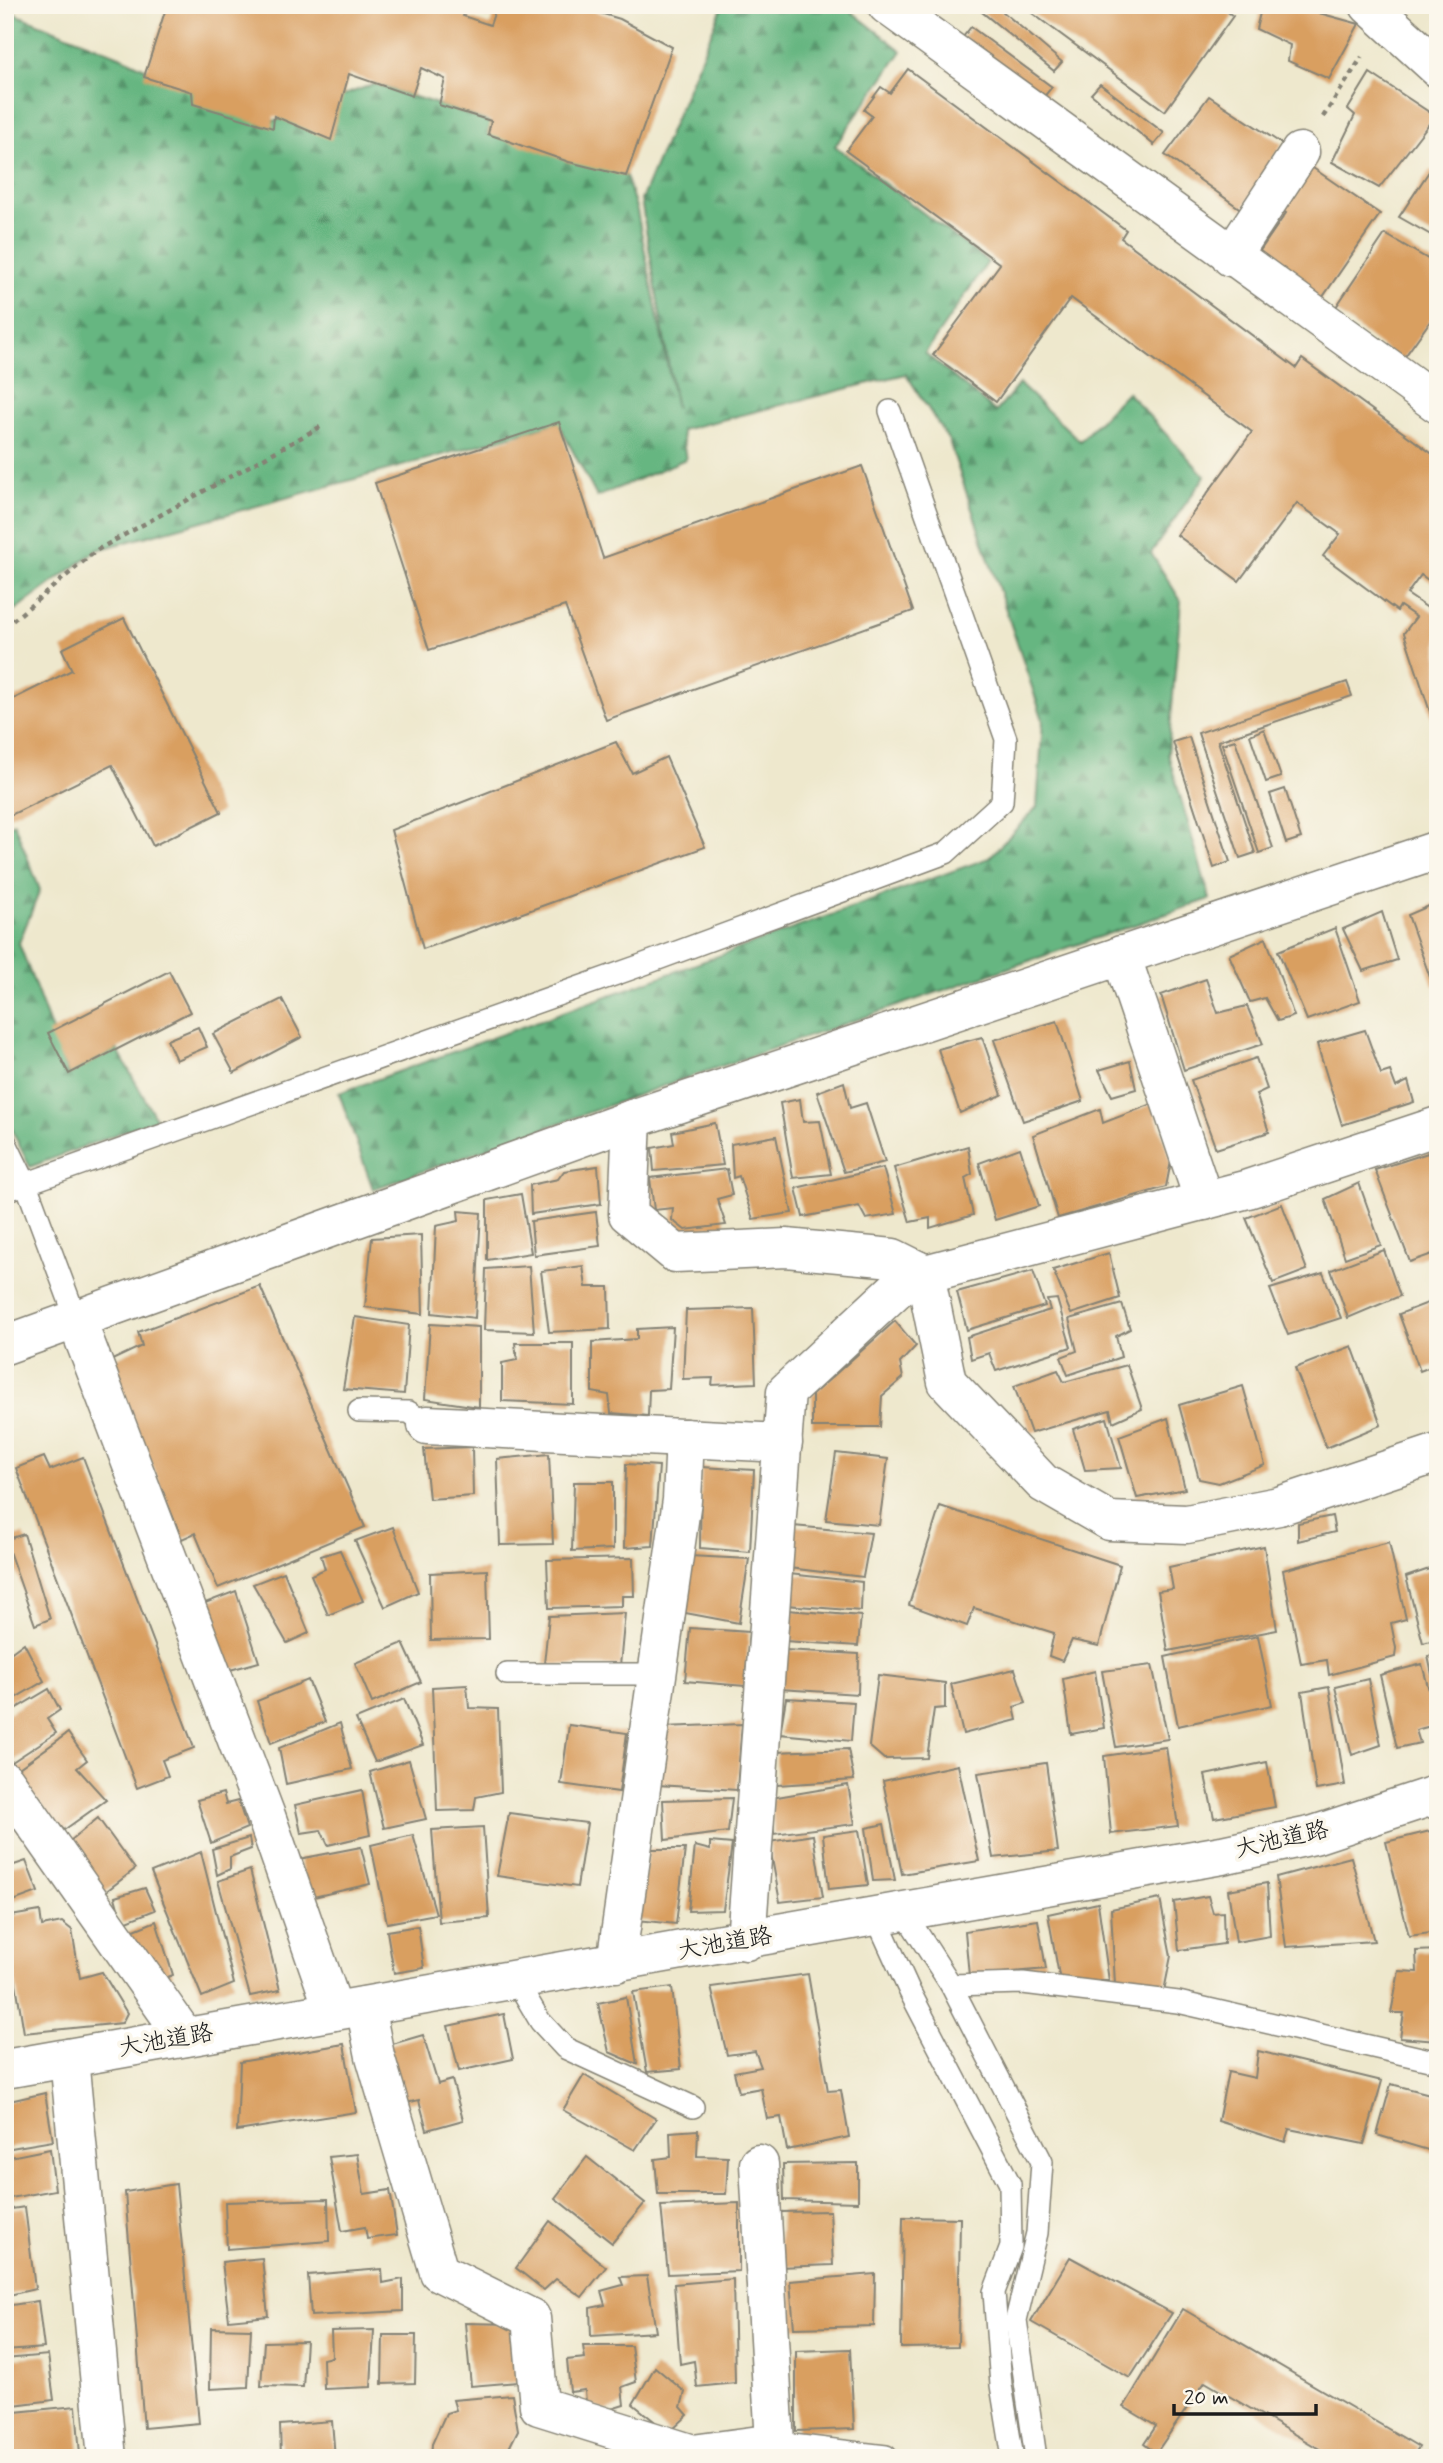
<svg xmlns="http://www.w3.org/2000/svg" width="1443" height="2463" font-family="Mynerve,'Klee One',sans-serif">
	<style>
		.forest { fill: url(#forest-firs); stroke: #41694e; stroke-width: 2 }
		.building { fill: #d99f61 }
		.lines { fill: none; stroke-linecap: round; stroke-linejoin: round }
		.lane-casing { stroke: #858274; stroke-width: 24 }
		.street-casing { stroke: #858274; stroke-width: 41 }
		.secondary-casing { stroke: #858274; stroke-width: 41 }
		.path { stroke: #858274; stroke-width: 4.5; stroke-dasharray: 5 5; stroke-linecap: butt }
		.lane { stroke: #fff; stroke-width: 21 }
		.street { stroke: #fff; stroke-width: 38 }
		.secondary { stroke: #fff; stroke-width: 38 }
		.labels { text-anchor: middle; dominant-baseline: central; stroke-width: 7; stroke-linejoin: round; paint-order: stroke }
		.street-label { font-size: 24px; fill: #1c1c1c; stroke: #fbf7ec }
	</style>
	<defs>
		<pattern id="forest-firs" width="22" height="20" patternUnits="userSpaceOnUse" patternTransform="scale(1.75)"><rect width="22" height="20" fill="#66b681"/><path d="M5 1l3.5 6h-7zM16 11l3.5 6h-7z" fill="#539369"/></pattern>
	</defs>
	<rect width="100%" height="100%" fill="#fbf7ec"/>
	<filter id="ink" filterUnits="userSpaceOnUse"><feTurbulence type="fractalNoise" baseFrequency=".0143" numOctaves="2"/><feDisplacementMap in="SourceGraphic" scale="14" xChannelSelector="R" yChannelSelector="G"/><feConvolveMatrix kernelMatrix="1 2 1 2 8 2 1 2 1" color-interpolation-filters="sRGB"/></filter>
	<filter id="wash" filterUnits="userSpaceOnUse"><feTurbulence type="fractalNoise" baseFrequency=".00686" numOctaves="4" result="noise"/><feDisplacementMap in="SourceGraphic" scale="28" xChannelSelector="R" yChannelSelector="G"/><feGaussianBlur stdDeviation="1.57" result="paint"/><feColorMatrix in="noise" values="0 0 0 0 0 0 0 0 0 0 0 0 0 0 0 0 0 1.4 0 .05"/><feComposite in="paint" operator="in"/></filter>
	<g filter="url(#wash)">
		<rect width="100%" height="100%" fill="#eee8cd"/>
		<g class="forest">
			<polygon points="723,5 843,5 902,51 835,146 988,262 925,353 996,412 1019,384 1080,441 1127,392 1205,476 1151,553 1181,601 1168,754 1210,899 669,1084 373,1189 339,1093 989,858 1037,807 1043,720 949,441 906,374 681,430 686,459 597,497 558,423 97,550 5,618 5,10 122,57 263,125 374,84 462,112 626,176 637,211 676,409 641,200"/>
			<polygon points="14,823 40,890 19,943 68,1074 117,1049 156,1119 30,1167 5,1116 5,827"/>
		</g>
		<g id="blocks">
			<g class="building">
				<polygon points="167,5 467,5 463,16 490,25 497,5 573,5 620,19 672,47 626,176 569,162 488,134 491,121 439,105 445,79 421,68 412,96 349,74 331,140 274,116 273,128 193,104 192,92 144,77"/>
				<polygon points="988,5 995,5 1062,62 1054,71 982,12"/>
				<polygon points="1021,5 1218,5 1233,16 1165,111"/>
				<polygon points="1262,5 1322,5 1319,13 1359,24 1329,79 1288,61 1290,45 1256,29"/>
				<polygon points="971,27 1052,87 1042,99 963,37"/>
				<polygon points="908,69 1126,230 1121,238 1296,368 1302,359 1438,458 1438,587 1421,575 1407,594 1438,615 1438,736 1404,633 1416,617 1400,606 1397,611 1323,556 1340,534 1297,503 1239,581 1177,535 1252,432 1071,298 996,402 933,355 1000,264 846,151 872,116 864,110 881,87 890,93"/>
				<polygon points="1370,73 1435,116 1379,188 1332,162 1355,115 1348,109"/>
				<polygon points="1100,84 1164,133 1154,145 1091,94"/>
				<polygon points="1209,96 1282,144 1242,210 1165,155"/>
				<polygon points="1310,166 1380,214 1320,301 1255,258 1286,213 1276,206"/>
				<polygon points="1430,170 1438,173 1438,239 1399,217"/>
				<polygon points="1385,234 1438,265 1438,310 1401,362 1334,310"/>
				<polygon points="559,422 603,558 862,466 913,611 606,720 565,606 429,650 375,483"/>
				<polygon points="124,618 221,812 153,846 112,765 5,818 5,703 72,670 62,649"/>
				<polygon points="1347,682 1352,696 1218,741 1255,853 1240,858 1198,733"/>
				<polygon points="1264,729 1281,777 1266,782 1250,735"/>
				<polygon points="1189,737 1230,862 1214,868 1173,742"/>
				<polygon points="1235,740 1273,848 1259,853 1222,744"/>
				<polygon points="616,742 632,773 666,757 705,847 423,949 391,830"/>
				<polygon points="1285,789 1301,838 1286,843 1270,794"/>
				<polygon points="1438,902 1438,984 1433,986 1408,915"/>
				<polygon points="1382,912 1397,960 1363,971 1343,929"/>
				<polygon points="1335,928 1360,1001 1307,1020 1278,951"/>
				<polygon points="1266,938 1294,1016 1278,1021 1265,998 1250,1002 1229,955"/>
				<polygon points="169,971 190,1012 69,1074 48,1033"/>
				<polygon points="1206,979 1218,1013 1247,1006 1263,1044 1184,1070 1161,995"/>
				<polygon points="282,999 302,1037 234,1073 213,1034"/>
				<polygon points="1057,1021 1083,1101 1023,1121 994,1040"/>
				<polygon points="198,1027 207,1047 176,1060 167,1040"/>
				<polygon points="1365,1030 1381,1074 1390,1071 1396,1087 1408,1081 1414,1102 1342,1125 1317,1044"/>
				<polygon points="982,1037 1002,1095 960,1113 938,1049"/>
				<polygon points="1256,1058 1267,1089 1256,1094 1269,1132 1216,1149 1191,1080"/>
				<polygon points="1130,1061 1136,1089 1112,1096 1099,1070"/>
				<polygon points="844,1082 850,1108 866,1103 885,1162 844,1172 817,1092"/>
				<polygon points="800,1099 803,1122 820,1121 831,1174 793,1178 780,1103"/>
				<polygon points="1152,1104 1171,1161 1166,1187 1058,1218 1033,1135 1100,1109 1103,1123"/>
				<polygon points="715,1123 723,1165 654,1171 652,1148 674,1144 672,1132"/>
				<polygon points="776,1136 792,1213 753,1219 739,1176 733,1178 731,1144"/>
				<polygon points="968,1146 972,1174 965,1178 973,1215 930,1228 930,1218 910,1222 894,1168"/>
				<polygon points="1020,1148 1039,1206 995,1220 979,1163"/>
				<polygon points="1434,1151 1438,1162 1438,1252 1410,1262 1375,1170"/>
				<polygon points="598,1166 601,1204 531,1214 530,1185 558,1179 564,1171"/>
				<polygon points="883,1168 896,1214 866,1219 859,1206 803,1217 796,1188"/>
				<polygon points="727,1169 732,1195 717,1199 726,1225 685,1230 672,1220 673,1208 654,1210 650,1178"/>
				<polygon points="1359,1183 1381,1245 1345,1258 1325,1199"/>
				<polygon points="521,1194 531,1253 487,1260 487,1200"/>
				<polygon points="1282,1204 1307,1270 1273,1283 1246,1218"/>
				<polygon points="458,1211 481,1213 475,1318 432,1313 436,1226 459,1221"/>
				<polygon points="596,1212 600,1246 534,1255 531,1221"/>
				<polygon points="421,1235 423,1314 365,1307 372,1238"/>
				<polygon points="1384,1250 1400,1296 1348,1318 1331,1270"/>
				<polygon points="1109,1253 1120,1298 1071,1314 1053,1270"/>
				<polygon points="529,1266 534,1332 484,1330 486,1269"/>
				<polygon points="583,1266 586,1287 609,1287 610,1329 549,1332 541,1271"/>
				<polygon points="1033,1271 1045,1306 967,1330 957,1292"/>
				<polygon points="1323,1273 1341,1318 1288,1335 1270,1289"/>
				<polygon points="260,1286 365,1527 218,1588 195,1533 182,1539 110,1361 142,1346 138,1332"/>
				<polygon points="1057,1299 1071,1347 996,1371 989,1353 971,1359 967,1337 1050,1310 1047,1300"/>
				<polygon points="1438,1299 1438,1364 1420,1371 1399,1314"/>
				<polygon points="1122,1304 1130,1329 1116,1336 1121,1357 1068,1375 1061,1357 1077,1351 1069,1319"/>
				<polygon points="753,1308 756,1383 712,1385 713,1378 683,1379 686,1310"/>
				<polygon points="355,1317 409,1325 404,1394 343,1389"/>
				<polygon points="895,1321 916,1346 900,1363 903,1378 882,1396 880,1427 812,1427 812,1395"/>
				<polygon points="430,1324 479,1327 479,1407 425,1399"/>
				<polygon points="673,1327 669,1389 649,1390 648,1416 611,1413 609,1395 592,1392 592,1342 637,1339 637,1329"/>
				<polygon points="515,1343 573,1343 573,1404 502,1401 502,1363 517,1360"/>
				<polygon points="1352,1346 1381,1425 1326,1448 1295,1368"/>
				<polygon points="1127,1365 1142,1409 1113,1422 1110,1410 1031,1433 1014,1386 1058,1370 1064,1382"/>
				<polygon points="1243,1386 1265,1465 1219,1483 1199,1479 1179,1405"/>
				<polygon points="1107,1418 1121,1468 1085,1470 1073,1429"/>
				<polygon points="1168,1418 1185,1489 1137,1498 1119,1436"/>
				<polygon points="472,1447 473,1496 429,1499 424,1449"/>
				<polygon points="836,1453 888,1459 879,1525 826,1520"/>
				<polygon points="549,1454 553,1544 500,1545 497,1459"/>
				<polygon points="44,1457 50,1470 83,1457 194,1748 162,1760 168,1776 137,1788 16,1468"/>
				<polygon points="626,1464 659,1466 653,1546 624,1548"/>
				<polygon points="701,1467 754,1470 750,1552 700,1548"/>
				<polygon points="574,1482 613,1482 613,1549 572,1551"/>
				<polygon points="940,1506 1120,1565 1099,1646 1072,1640 1062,1661 1049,1656 1054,1633 974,1608 967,1626 909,1605"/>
				<polygon points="1332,1516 1335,1532 1298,1541 1298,1523"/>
				<polygon points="793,1526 871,1533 863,1577 789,1568"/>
				<polygon points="393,1527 418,1592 385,1607 355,1541"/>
				<polygon points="24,1534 50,1619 35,1625 5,1540"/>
				<polygon points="1389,1542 1406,1619 1391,1623 1396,1648 1395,1657 1329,1675 1327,1660 1301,1664 1283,1570"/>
				<polygon points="1264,1546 1277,1630 1168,1651 1158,1591 1173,1589 1169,1567"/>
				<polygon points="340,1550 363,1601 328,1615 311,1575 325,1569 321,1556"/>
				<polygon points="689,1556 749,1559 739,1623 680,1612"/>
				<polygon points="633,1558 634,1596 622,1596 622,1606 549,1608 547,1560"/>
				<polygon points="1438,1566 1438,1639 1423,1643 1406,1577"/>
				<polygon points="487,1570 489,1639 431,1640 430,1573"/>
				<polygon points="284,1572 309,1633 287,1643 253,1584"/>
				<polygon points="789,1574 862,1582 861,1611 786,1605"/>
				<polygon points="236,1591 259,1662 230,1670 205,1603"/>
				<polygon points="787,1610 861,1616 858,1646 785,1641"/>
				<polygon points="625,1613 620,1666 544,1664 549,1616"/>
				<polygon points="690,1628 749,1632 745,1686 685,1681"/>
				<polygon points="1258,1636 1272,1705 1178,1726 1165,1657"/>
				<polygon points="24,1643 44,1681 5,1704 5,1657"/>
				<polygon points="403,1643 421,1682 372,1703 355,1663"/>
				<polygon points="784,1650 859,1654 858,1694 780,1689"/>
				<polygon points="1438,1654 1438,1698 1437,1698 1428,1656"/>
				<polygon points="1422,1664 1438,1724 1416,1730 1420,1743 1397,1748 1380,1675"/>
				<polygon points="1152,1665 1168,1739 1116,1747 1102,1671"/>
				<polygon points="1015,1669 1026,1703 1014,1707 1017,1720 963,1734 951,1684"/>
				<polygon points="1095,1671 1104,1728 1071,1734 1063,1679"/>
				<polygon points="878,1675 945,1683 945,1708 934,1709 927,1758 884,1759 869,1746"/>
				<polygon points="1368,1679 1381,1745 1352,1755 1335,1687"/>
				<polygon points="308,1680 325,1722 271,1743 257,1701"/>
				<polygon points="467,1685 469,1708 498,1709 501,1792 476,1797 474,1810 437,1811 432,1687"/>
				<polygon points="1329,1687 1345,1785 1316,1790 1302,1692"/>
				<polygon points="49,1689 60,1710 47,1719 56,1733 9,1764 5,1760 5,1715"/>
				<polygon points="786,1698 854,1702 851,1741 780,1734"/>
				<polygon points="404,1699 423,1745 375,1762 356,1719"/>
				<polygon points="340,1723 352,1769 286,1784 279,1748"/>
				<polygon points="742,1724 737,1790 658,1785 663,1727"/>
				<polygon points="569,1725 627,1733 619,1792 561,1784"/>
				<polygon points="68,1733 87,1760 77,1768 106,1800 64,1830 12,1773"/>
				<polygon points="1166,1747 1178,1826 1111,1834 1104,1756"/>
				<polygon points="848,1749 854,1780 777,1785 776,1752"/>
				<polygon points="409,1760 426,1819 384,1828 370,1772"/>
				<polygon points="1267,1762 1275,1807 1214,1818 1205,1775"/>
				<polygon points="1046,1763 1058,1851 993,1858 978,1773"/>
				<polygon points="958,1765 979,1861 902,1874 883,1781"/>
				<polygon points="848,1785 855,1824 774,1834 771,1798"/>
				<polygon points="362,1790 370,1835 328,1845 321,1830 301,1833 295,1805"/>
				<polygon points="223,1793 226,1804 238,1801 247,1828 211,1843 197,1800"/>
				<polygon points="732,1798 728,1832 665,1840 663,1800"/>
				<polygon points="509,1813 587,1823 577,1887 497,1876"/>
				<polygon points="98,1818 135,1869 100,1896 64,1846"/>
				<polygon points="884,1824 895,1880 873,1881 866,1828"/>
				<polygon points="483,1827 489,1918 439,1922 432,1830"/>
				<polygon points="1438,1829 1438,1932 1409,1936 1386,1842"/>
				<polygon points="859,1830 868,1885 829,1889 823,1835"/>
				<polygon points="413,1835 436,1914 387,1923 371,1845"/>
				<polygon points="813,1835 823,1897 780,1902 769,1842"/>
				<polygon points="249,1838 251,1849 230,1857 230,1869 217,1875 212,1849"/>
				<polygon points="710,1842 732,1844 723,1910 688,1911 695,1846 710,1850"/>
				<polygon points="361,1847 370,1884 309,1898 299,1859"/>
				<polygon points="648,1849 685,1849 676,1924 637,1920"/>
				<polygon points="201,1852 234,1984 202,1997 151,1872"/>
				<polygon points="1351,1857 1374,1941 1286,1947 1276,1877"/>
				<polygon points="26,1861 38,1892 5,1904 5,1868"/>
				<polygon points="250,1870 280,1990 250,1996 218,1881"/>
				<polygon points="1267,1883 1270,1936 1236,1942 1228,1890"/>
				<polygon points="145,1888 155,1910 122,1923 115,1897"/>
				<polygon points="1208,1896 1213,1913 1223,1912 1224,1944 1179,1950 1174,1902"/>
				<polygon points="1160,1899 1171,1956 1164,1991 1115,1985 1111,1909"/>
				<polygon points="1098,1903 1109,1981 1060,1981 1048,1914"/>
				<polygon points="40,1911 42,1926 62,1922 72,1930 80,1978 102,1972 127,2013 122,2023 24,2033 11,1953 5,1954 5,1917"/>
				<polygon points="1038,1920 1046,1969 969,1976 965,1931"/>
				<polygon points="156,1921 173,1975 160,1980 127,1933"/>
				<polygon points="418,1926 424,1968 394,1973 387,1931"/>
				<polygon points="1438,1950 1438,2041 1400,2038 1404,2013 1391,2013 1399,1971 1417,1972 1416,1951"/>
				<polygon points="808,1974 828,2091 841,2090 849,2137 787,2150 781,2117 767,2119 761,2088 739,2092 734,2072 761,2067 755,2051 727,2055 711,1987"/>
				<polygon points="672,1987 681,2069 647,2072 633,1992"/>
				<polygon points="626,1997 637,2064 609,2052 598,2003"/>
				<polygon points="504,2014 513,2059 459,2071 448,2026"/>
				<polygon points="423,2035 438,2084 452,2080 463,2120 427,2130 419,2100 398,2105 382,2047"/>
				<polygon points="344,2044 356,2112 237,2131 240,2062"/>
				<polygon points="1258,2051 1382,2081 1364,2144 1289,2129 1285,2142 1218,2121 1228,2072 1255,2078"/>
				<polygon points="584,2075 656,2119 635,2150 563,2110"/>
				<polygon points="1391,2084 1438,2096 1438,2153 1377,2135"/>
				<polygon points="45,2093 53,2141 5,2149 5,2102"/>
				<polygon points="698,2130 697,2156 728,2157 726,2194 658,2194 655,2159 671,2157 670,2132"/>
				<polygon points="50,2149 55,2190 5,2199 5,2158"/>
				<polygon points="357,2154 364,2194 390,2190 397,2235 367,2239 365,2227 342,2231 329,2157"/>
				<polygon points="587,2157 645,2203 612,2243 555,2198"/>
				<polygon points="858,2163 858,2202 784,2200 783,2164"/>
				<polygon points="176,2184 199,2423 144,2428 125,2192"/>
				<polygon points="328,2199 329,2241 227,2249 225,2202"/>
				<polygon points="739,2203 739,2271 668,2274 661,2206"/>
				<polygon points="25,2207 35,2289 5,2296 5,2210"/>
				<polygon points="830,2211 833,2265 778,2267 781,2212"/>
				<polygon points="903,2217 960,2218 958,2347 901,2348"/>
				<polygon points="550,2221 606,2267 582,2297 556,2279 544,2290 516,2268"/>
				<polygon points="1070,2257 1172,2313 1130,2378 1031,2322"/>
				<polygon points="262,2258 268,2316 229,2320 222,2262"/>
				<polygon points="382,2269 383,2283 403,2279 403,2311 311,2316 308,2275"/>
				<polygon points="875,2274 874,2326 794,2328 790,2281"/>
				<polygon points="647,2276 656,2332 591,2336 590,2308 605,2305 601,2291 623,2285 620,2277"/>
				<polygon points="733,2279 735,2383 697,2387 694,2361 680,2364 674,2284"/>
				<polygon points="38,2301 44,2348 5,2351 5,2306"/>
				<polygon points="1183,2309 1419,2447 1412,2458 1335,2458 1205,2382 1156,2453 1144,2444 1156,2426 1124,2407"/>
				<polygon points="465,2323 512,2324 518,2382 471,2386"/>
				<polygon points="211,2328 251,2329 248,2387 210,2389"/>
				<polygon points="374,2330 371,2387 324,2389 323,2359 332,2357 331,2331"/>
				<polygon points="383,2335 416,2335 415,2383 382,2384"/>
				<polygon points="306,2341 303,2387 261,2386 264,2342"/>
				<polygon points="583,2346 631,2346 636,2382 622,2387 624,2405 605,2411 586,2403 585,2390 570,2392 567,2360 585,2358"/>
				<polygon points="850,2349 854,2429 796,2431 796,2351"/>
				<polygon points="48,2355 54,2400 5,2406 5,2359"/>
				<polygon points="655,2367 685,2392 681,2407 688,2415 669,2433 633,2404"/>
				<polygon points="512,2395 518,2430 505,2456 431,2458 432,2444 446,2413 456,2410 453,2400"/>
				<polygon points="76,2406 80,2455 5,2458 5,2413"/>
				<polygon points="332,2421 335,2458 281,2458 280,2425"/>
			</g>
		</g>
	</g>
	<g filter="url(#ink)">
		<use href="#blocks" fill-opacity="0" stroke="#858274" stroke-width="2"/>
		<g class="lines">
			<g class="lane-casing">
				<g id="lane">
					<polyline points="5,1141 26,1184 77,1321"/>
					<polyline points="5,1191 639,966 946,853 1002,802 1006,739 890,411"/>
					<polyline points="359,1411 409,1412 427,1425"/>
					<polyline points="507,1674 658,1674"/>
					<polyline points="904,1912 951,1985 1042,2162 1037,2233 1016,2320 1036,2458"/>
					<polyline points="876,1917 910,1992 1010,2184 1011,2247 994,2292 1001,2385 1013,2458"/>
					<polyline points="516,1980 540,2021 565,2048 693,2107"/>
					<polyline points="951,1985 1023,1983 1178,2002 1438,2062"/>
					<polyline points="775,2443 886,2456"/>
				</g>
			</g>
			<g class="street-casing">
				<g id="street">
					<polyline points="887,5 1438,404"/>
					<polyline points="1369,5 1438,68"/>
					<polyline points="1231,257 1300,152"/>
					<polyline points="1121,955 1204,1201"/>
					<polyline points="632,1119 628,1214 675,1253 786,1248 893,1258 925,1274 1248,1189 1438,1126"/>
					<polyline points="925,1274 947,1382 1043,1483 1109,1521 1187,1524 1279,1506 1438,1453"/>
					<polyline points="77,1321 266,1816 334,2011"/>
					<polyline points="5,1345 632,1119 1438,850"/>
					<polyline points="427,1425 783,1443"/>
					<polyline points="5,1781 185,2037"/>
					<polyline points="746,1941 786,1392 917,1270"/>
					<polyline points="616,1963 682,1500 685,1438"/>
					<polyline points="365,2006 375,2056 439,2272 531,2318 539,2406 693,2454 775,2443 759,2164"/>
					<polyline points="69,2058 107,2458"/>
				</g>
			</g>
			<g class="secondary-casing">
				<polyline id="secondary" points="5,2069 1222,1855 1314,1835 1438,1794"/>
			</g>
			<g class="path">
				<polyline points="1323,117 1362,57"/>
				<polyline points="5,627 97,550 320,427"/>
			</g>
			<use href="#lane" class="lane"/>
			<use href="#street" class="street"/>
			<use href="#secondary" class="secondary"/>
		</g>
	</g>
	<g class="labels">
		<g class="street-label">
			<text transform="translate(1282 1840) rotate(-13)">大池道路</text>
			<text transform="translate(725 1944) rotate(-10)">大池道路</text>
			<text transform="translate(166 2041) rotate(-10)">大池道路</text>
		</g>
	</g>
	<rect width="1443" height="2463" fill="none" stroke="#fbf7ec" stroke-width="28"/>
	<path d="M1174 2404v10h142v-10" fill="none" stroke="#1c1c1c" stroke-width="3.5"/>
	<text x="1184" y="2404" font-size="21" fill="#1c1c1c" stroke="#fbf7ec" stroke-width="5" paint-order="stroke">20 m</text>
</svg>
